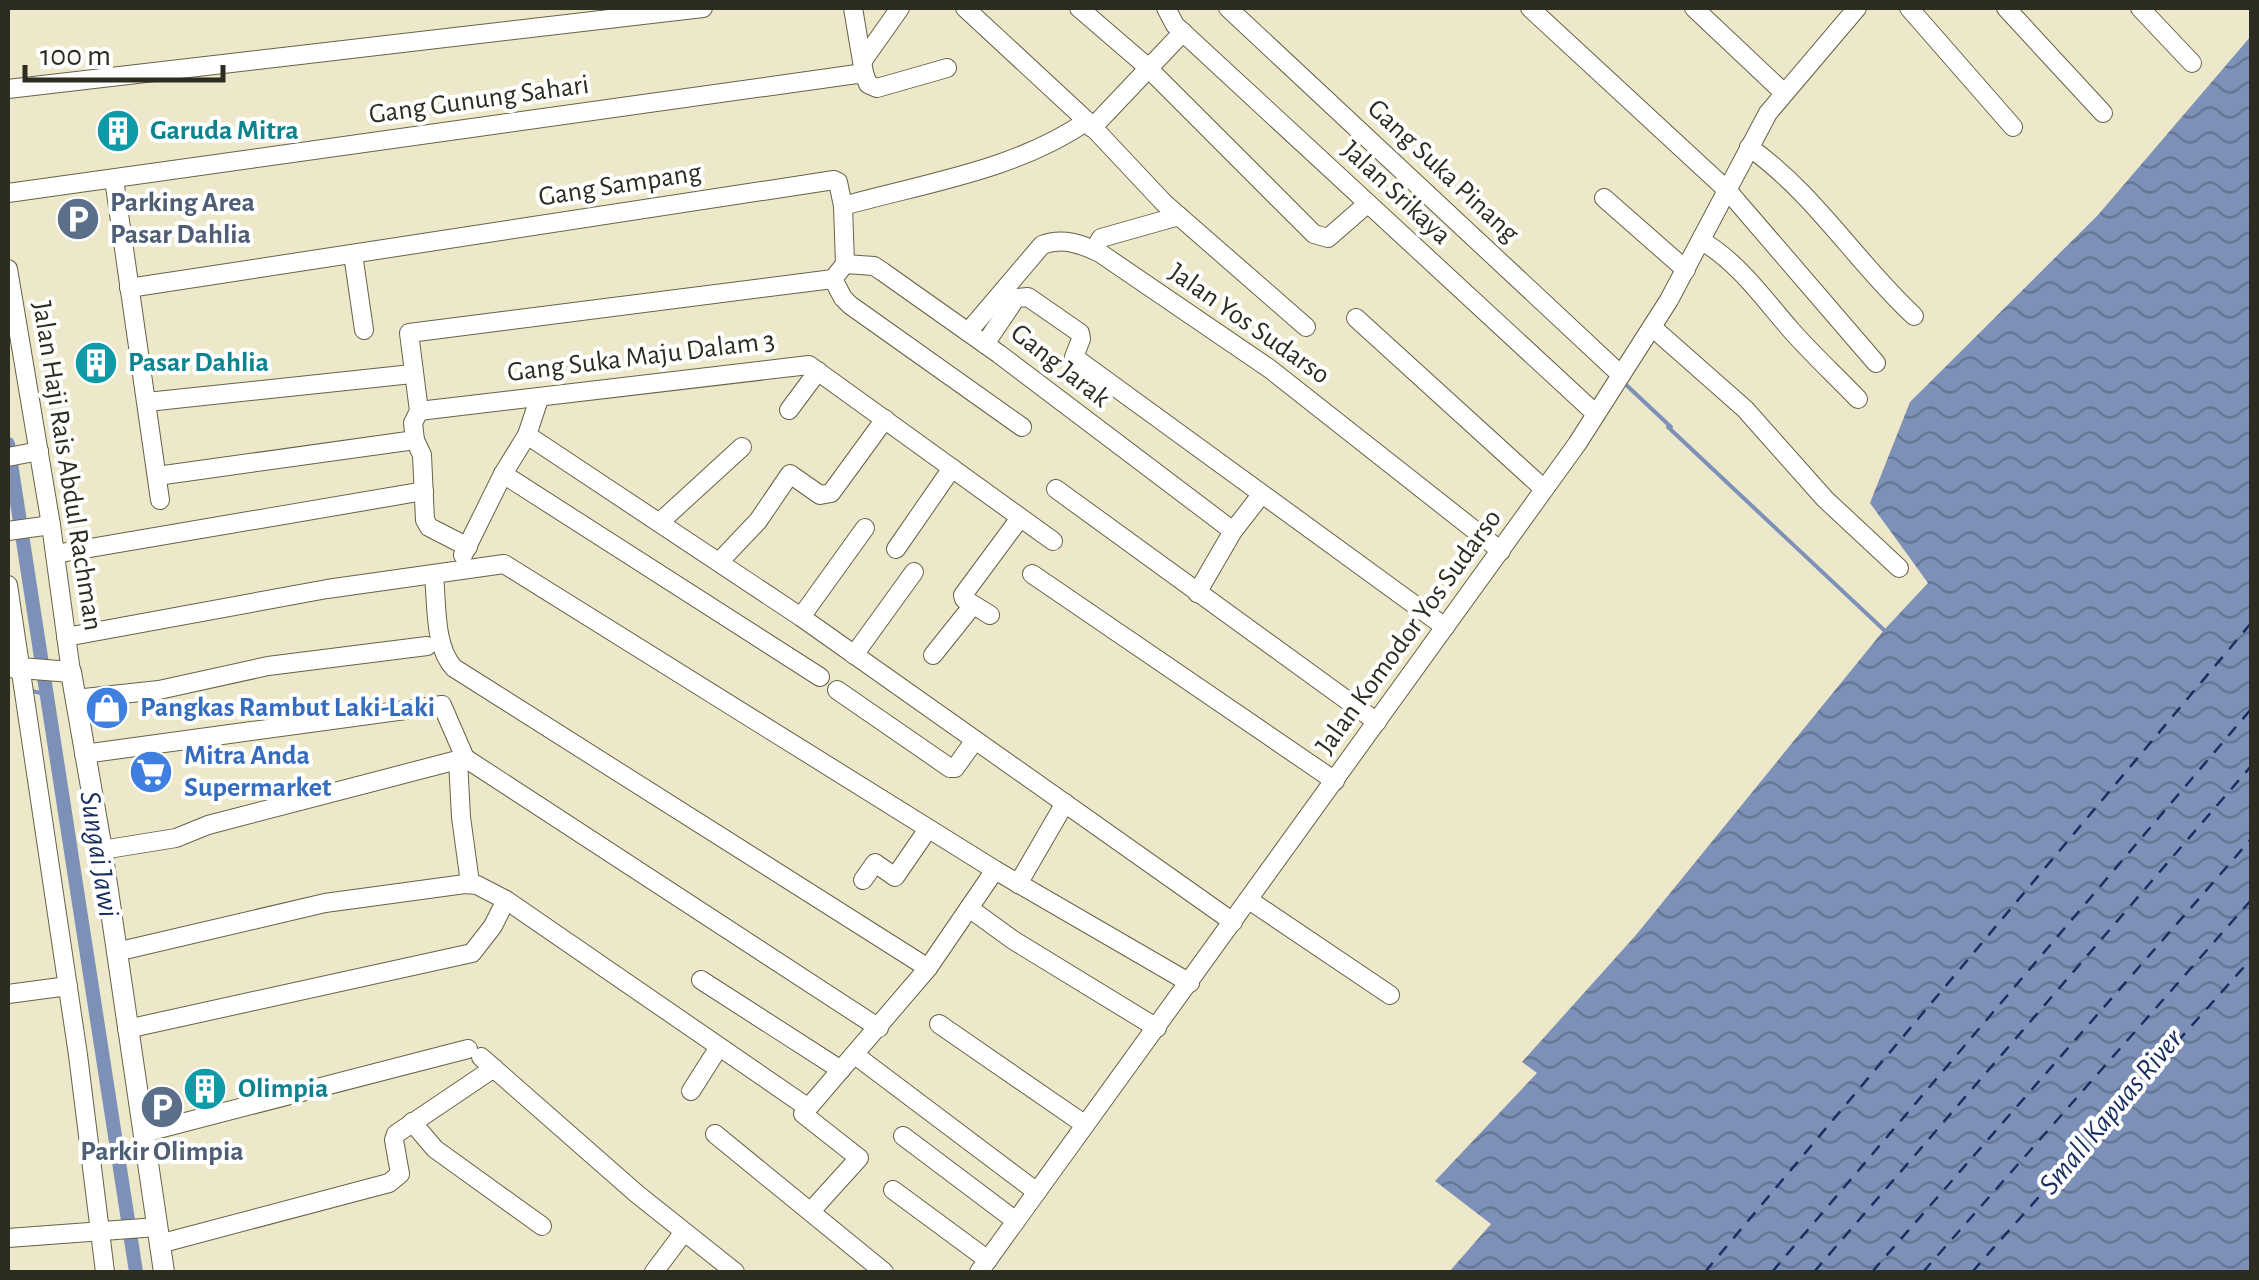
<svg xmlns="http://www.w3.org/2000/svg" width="2259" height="1280" font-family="'Alegreya Sans',sans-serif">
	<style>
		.water { fill: url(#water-waves) }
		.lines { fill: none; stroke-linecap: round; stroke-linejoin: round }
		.stream { stroke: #7d91b8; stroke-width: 4 }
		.canal { stroke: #7d91b8; stroke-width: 14 }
		.ferry { stroke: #192f61; stroke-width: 2.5; stroke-dasharray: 12 10; stroke-linecap: butt }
		.minor-casing { stroke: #666247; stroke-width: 20 }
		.major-casing { stroke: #666247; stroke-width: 22 }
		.minor { stroke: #fff; stroke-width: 18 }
		.major { stroke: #fff; stroke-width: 20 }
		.labels { text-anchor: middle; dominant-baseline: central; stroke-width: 8; stroke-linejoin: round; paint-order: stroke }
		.street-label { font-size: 28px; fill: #2d2c20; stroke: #fff }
		.culture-label { font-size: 28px; font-weight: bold; fill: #0d838f; stroke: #fff; text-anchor: start }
		.service-label { font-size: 28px; font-weight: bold; fill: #4e5e75; stroke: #fff; text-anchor: start }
		.shop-label { font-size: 28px; font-weight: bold; fill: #366cbe; stroke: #fff; text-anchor: start }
		.water-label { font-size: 30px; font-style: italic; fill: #192f61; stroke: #fff }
	</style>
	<defs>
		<pattern id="water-waves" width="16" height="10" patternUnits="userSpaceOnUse" patternTransform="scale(2.5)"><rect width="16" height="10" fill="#7d91b8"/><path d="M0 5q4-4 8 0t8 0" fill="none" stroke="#677795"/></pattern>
	</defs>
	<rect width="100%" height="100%" fill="#ece8c9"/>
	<polygon class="water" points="2251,36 2251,1272 1449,1272 1491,1224 1435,1181 1537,1073 1522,1062 1636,935 1884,630 1928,583 1870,503 1910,402 2098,215"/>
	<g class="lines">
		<g class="stream">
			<polyline points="1622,381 1671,427"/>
			<polyline points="1668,427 1884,630"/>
			<polyline points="32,691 45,694"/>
		</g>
		<polyline class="canal" points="8,444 136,1272"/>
		<g class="ferry">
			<polyline points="1705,1272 2252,622"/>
			<polyline points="1772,1272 2252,708"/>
			<polyline points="1814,1272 2252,765"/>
			<polyline points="1872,1272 2252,838"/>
			<polyline points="1923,1272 2252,899"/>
			<polyline points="1972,1272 2252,958"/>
		</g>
		<g class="minor-casing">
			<g id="minor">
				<polyline points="853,8 864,73"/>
				<polyline points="965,8 1087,121 1164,203 1306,327"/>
				<polyline points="1079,8 1144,64 1314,234 1328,238 1367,204"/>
				<polyline points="1166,8 1175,25 1596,414"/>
				<polyline points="1228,8 1621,375"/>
				<polyline points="1530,8 1728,191 1876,363"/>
				<polyline points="1694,8 1783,92"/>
				<polyline points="1909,8 2013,127"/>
				<polyline points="2006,8 2103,113"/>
				<polyline points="2140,8 2192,63"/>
				<polyline points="864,59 900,8"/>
				<polyline points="8,89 703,8"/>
				<polyline points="1092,128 1183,32"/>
				<path d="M1749 147C1814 193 1856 262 1914 316"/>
				<polyline points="114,179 160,500"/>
				<polyline points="8,193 864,73 868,84 877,88 947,68"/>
				<polyline points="1604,198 1686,270"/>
				<path d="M843 206C925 183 1016 170 1087 121"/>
				<path d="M1702 241C1739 263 1763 298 1791 330 1812 354 1836 376 1858 399"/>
				<polyline points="1094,250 1101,238 1179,216"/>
				<polyline points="353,254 364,330"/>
				<polyline points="845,264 874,266 883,272 999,354 1233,531"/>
				<polyline points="8,269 51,525 71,672"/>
				<polyline points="833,279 843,298 850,305 1022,427"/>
				<polyline points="129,288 834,180 838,182 843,206 845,264 833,279 409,333 419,411 413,423 415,440 422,455 425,520 429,527 468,547"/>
				<polyline points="1356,318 1544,489"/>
				<polyline points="1652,327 1745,409 1825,499 1899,568"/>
				<path d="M968 332 1042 245C1063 237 1081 244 1100 253L1270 369 1501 551"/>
				<polyline points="985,344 1016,298 1028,297 1080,333 1081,339 1074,357 1445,627"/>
				<polyline points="147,402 412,374"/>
				<polyline points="789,410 818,371"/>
				<polyline points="419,411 809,365 1053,541"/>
				<polyline points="527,435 801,617 1233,922"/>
				<polyline points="8,457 39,451"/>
				<polyline points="503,474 820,677"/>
				<polyline points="157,476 415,440"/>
				<polyline points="1056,489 1377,722"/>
				<polyline points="660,522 742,447"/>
				<polyline points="8,531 51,525"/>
				<polyline points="896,549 952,468"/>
				<polyline points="55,554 424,491"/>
				<polyline points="463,555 503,474 527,435 539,399"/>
				<polyline points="719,562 758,521 790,474 820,495 831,493 885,419"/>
				<polyline points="1032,574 1335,781"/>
				<path d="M434 576C437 604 434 647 454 668L928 968"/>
				<polyline points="8,585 78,1055 105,1272"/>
				<polyline points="1197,593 1233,531 1261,495"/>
				<polyline points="990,615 964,599 963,595 1020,518"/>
				<polyline points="801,617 865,528"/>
				<polyline points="66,637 327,589 504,564 995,870 1190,983"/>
				<polyline points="854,655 914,572"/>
				<polyline points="933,655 973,605"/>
				<polyline points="837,690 950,768 955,768 975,740"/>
				<polyline points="75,699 159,690 268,666 427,646"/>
				<polyline points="84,754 442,705 465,758 879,1028"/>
				<polyline points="458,760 461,817 470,883"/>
				<polyline points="102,850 176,838 208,825 465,758"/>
				<polyline points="863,880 875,863 895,877 928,829"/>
				<polyline points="1018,884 1065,803"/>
				<polyline points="1249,900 1390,995"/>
				<polyline points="969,908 1013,940 1157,1028"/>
				<polyline points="116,952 325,903 465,884 477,885 506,900 807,1107"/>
				<polyline points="701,980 841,1070"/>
				<polyline points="8,994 68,986"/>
				<polyline points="939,1024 1084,1124"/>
				<polyline points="127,1029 472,953 493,926 506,900"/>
				<polyline points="855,1055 1037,1192"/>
				<polyline points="481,1057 637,1194 735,1272"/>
				<polyline points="691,1091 719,1047"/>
				<polyline points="412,1122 435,1149 542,1226"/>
				<polyline points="143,1133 468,1049"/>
				<polyline points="715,1134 884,1272"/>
				<polyline points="903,1136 1016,1221"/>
				<polyline points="893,1190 988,1260"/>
				<polyline points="811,1211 859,1158 803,1114 928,968 995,870"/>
				<polyline points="8,1238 157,1227"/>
				<polyline points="159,1244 389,1183 400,1174 394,1140 396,1134 494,1068"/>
				<polyline points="654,1272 684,1232"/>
				<polyline points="979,1272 1577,444 1669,300 1768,113 1857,8"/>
			</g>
		</g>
		<g class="major-casing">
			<polyline id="major" points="8,667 71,672 102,850 164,1272"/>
		</g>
		<use href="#minor" class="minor"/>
		<use href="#major" class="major"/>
	</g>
	<defs>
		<g id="building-disc" transform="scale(2.25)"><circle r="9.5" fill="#0f9aa8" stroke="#fff"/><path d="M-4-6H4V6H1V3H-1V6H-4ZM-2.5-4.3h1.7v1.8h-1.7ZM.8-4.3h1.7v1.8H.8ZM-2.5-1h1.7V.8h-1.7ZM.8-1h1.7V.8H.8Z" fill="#fff"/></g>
		<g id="parking-disc" transform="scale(2.25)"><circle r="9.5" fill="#5c6f8a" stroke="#fff"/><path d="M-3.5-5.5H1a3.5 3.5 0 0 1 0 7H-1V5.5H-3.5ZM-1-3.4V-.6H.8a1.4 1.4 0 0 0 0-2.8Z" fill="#fff"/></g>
		<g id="shop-disc" transform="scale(2.25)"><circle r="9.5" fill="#3f7fe0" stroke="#fff"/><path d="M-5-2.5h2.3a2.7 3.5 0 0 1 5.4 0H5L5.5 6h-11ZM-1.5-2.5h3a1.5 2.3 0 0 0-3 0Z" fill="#fff"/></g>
		<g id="supermarket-disc" transform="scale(2.25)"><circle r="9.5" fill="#3f7fe0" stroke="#fff"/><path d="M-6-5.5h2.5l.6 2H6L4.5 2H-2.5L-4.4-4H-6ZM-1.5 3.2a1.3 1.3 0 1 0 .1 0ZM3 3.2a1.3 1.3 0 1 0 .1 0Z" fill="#fff"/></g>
	</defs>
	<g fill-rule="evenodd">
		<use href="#building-disc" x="118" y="131"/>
		<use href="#parking-disc" x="78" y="219"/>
		<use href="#building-disc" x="96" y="363"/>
		<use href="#shop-disc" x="107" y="708"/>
		<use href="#supermarket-disc" x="151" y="772"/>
		<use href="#building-disc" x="205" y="1089"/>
		<use href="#parking-disc" x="162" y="1107"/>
	</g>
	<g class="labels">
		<g class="street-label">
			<text transform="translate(479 100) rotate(-8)">Gang Gunung Sahari</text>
			<text transform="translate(1443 171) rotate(43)">Gang Suka Pinang</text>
			<text transform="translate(620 185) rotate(-9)">Gang Sampang</text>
			<text transform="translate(1396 193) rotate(43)">Jalan Srikaya</text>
			<text transform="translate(1249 324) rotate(35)">Jalan Yos Sudarso</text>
			<text transform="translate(641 357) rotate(-7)">Gang Suka Maju Dalam 3</text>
			<text transform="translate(1060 366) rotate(38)">Gang Jarak</text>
			<text transform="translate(67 466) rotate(81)">Jalan Haji Rais Abdul Rachman</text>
			<text transform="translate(1409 632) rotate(-54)">Jalan Komodor Yos Sudarso</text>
		</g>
		<g class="culture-label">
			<text x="150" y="131">Garuda Mitra</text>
			<text x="128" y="363">Pasar Dahlia</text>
			<text x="238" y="1089">Olimpia</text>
		</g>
		<g class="service-label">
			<text x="110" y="203">Parking Area<tspan x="110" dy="32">Pasar Dahlia</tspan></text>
			<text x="162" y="1152" text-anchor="middle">Parkir Olimpia</text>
		</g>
		<g class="shop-label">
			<text x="140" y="708">Pangkas Rambut Laki-Laki</text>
			<text x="184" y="756">Mitra Anda<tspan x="184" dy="32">Supermarket</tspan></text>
		</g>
		<g class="water-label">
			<text transform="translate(99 854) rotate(81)">Sungai Jawi</text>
			<text transform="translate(2111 1112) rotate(-50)">Small Kapuas River</text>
		</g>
	</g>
	<rect width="2259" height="1280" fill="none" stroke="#2d2c20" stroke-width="20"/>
	<path d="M25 65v15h198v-15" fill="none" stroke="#2d2c20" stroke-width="5"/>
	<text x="40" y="65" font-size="30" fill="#2d2c20" stroke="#ffffff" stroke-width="8" paint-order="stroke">100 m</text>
</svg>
